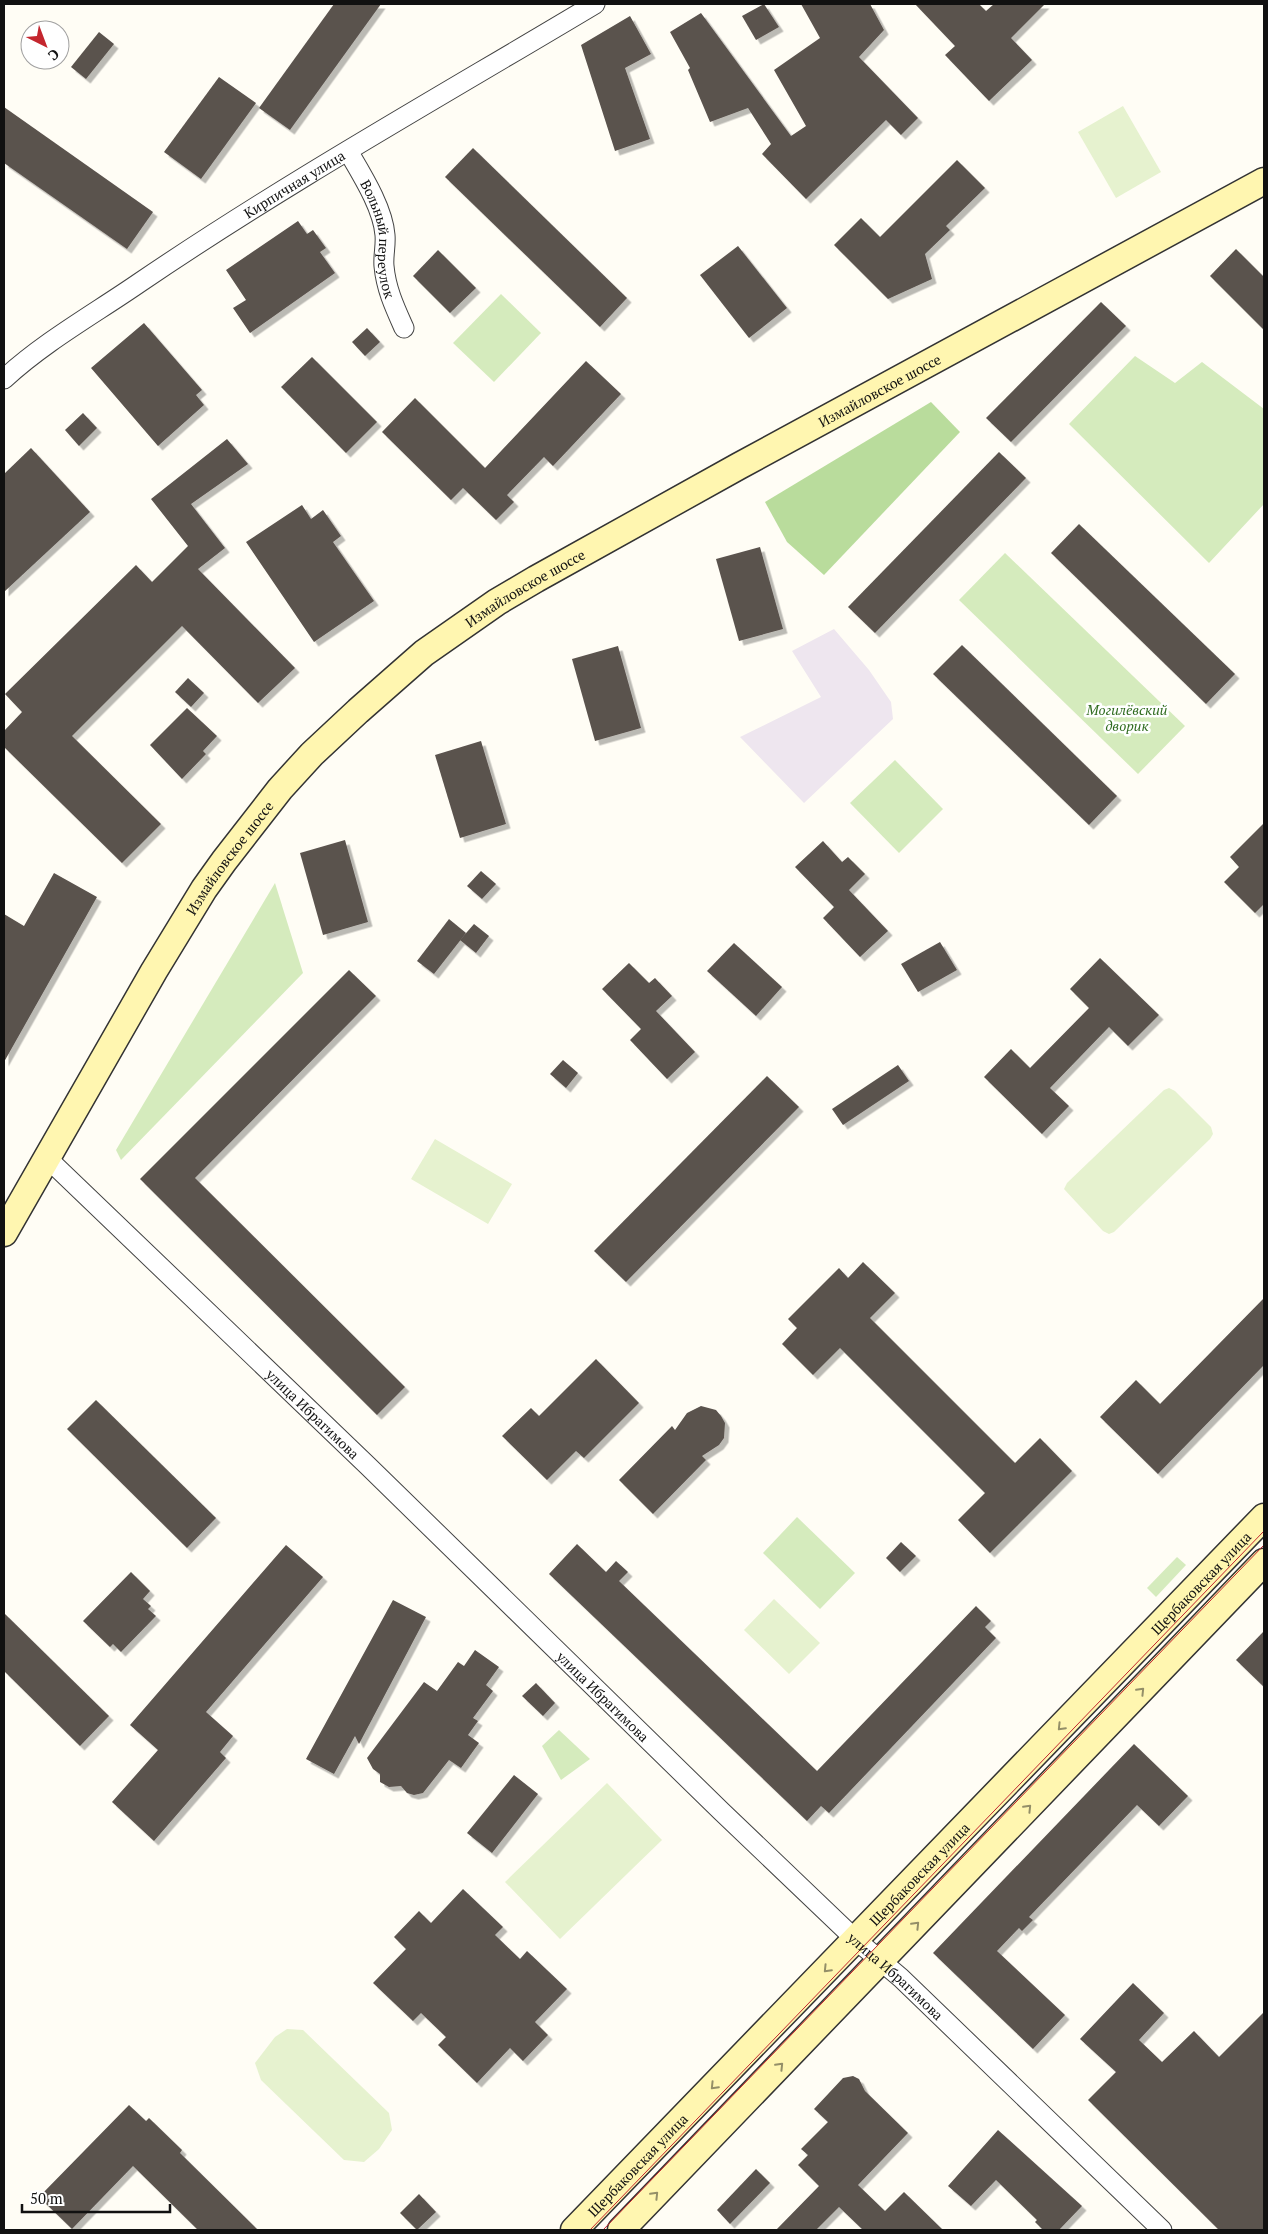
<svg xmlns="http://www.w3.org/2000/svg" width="1268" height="2234" font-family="'PT Serif',serif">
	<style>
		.industrial { fill: #eee6ef }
		.green { fill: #d5ebbd }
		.forest { fill: #b9dc9c }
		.pitch { fill: #e6f2cf }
		.building { fill: #5a524d; filter: url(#shadow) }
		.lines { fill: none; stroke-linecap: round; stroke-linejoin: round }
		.minor-casing { stroke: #444; stroke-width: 21 }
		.secondary-casing { stroke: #333; stroke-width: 29 }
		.minor { stroke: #fff; stroke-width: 19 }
		.secondary { stroke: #fff6b0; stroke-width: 26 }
		.tram { stroke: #c4262e; stroke-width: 1 }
		.oneway { stroke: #948f68 }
		.labels { text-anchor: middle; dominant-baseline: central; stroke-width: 5; stroke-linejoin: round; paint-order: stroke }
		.street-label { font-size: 14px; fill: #111; stroke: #fff }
		.park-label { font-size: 14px; font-style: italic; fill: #2f6b1f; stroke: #fff }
	</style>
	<defs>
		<filter id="shadow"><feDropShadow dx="4.5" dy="4.5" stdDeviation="0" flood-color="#0004"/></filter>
	</defs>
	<rect width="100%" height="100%" fill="#fffdf5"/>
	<polygon class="industrial" points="834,629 869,670 891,702 893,719 804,803 740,737 821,697 792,651"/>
	<g class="green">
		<polygon points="501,294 541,333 494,382 453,343"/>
		<polygon points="1135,356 1175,383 1202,362 1264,409 1264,504 1209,563 1069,424"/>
		<polygon points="1005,553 1185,726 1138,774 959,600"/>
		<polygon points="895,760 943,809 899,853 850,803"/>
		<polygon points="275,883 303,973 121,1160 116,1150"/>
		<polygon points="797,1517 855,1573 820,1609 763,1553"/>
		<polygon points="1177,1557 1186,1565 1156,1597 1147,1588"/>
		<polygon points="559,1730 590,1759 561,1780 542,1746"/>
	</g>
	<polygon class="forest" points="931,402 960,432 824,575 787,542 765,502"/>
	<g class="pitch">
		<polygon points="1123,106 1161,172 1116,198 1078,132"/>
		<polygon points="1169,1088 1175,1091 1211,1127 1213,1134 1210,1139 1114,1232 1109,1234 1103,1231 1064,1189 1067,1183 1164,1090"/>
		<polygon points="435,1139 512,1184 488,1224 411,1179"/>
		<polygon points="774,1599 820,1643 789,1674 744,1630"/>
		<polygon points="607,1783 662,1840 560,1939 505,1882"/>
		<polygon points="287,2029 303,2030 389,2113 392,2130 379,2149 364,2162 344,2160 261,2080 255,2063 275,2037"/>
	</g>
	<g class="building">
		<polygon points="334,4 381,4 290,130 259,108"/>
		<polygon points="764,4 779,27 756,40 742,16"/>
		<polygon points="801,4 870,4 884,30 859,57 918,118 901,135 886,120 806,199 762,154 771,144 748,108 710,122 688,70 690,68 670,32 701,13 791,136 806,126 774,70 820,38"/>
		<polygon points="915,4 979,4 986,11 994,4 1045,4 1011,38 1032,60 989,101 945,55 955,46"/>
		<polygon points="630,16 651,54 625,68 650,139 615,151 581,45"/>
		<polygon points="99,32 114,44 86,79 71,67"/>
		<polygon points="219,77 256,103 201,179 164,152"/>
		<polygon points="4,107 153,212 127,249 4,163"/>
		<polygon points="473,148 627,298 600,327 445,177"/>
		<polygon points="957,160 985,188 946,226 950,230 925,254 932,279 888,299 834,245 861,218 880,237"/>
		<polygon points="298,221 307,234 313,230 326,248 320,252 335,273 250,333 233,308 246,300 226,270"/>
		<polygon points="738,246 787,308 749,338 700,275"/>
		<polygon points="1236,249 1264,277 1264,330 1210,276"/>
		<polygon points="438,250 476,288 450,313 413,276"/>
		<polygon points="1101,302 1126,326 1011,442 986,418"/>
		<polygon points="144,323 202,390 196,395 204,405 158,446 91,368"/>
		<polygon points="367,328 380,342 365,356 352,342"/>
		<polygon points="312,357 377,422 346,453 281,387"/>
		<polygon points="586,361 621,394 553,466 544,457 507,495 514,502 496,520 463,488 451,500 382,432 415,398 485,468"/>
		<polygon points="83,413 97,428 79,446 65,430"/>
		<polygon points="227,439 248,464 191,504 225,548 198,569 295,668 258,703 182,626 72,736 161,824 122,863 4,747 4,731 22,712 5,694 136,565 152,582 188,546 151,499"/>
		<polygon points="31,448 90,512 4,592 4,474"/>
		<polygon points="999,452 1026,478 875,633 848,607"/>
		<polygon points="302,505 311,519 323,510 341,536 333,542 374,601 314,642 246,542"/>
		<polygon points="1079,524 1235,674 1206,704 1051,553"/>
		<polygon points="760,547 783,629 739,641 716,559"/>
		<polygon points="962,645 1117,796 1089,825 933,674"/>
		<polygon points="618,646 641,728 595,741 572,659"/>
		<polygon points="188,678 204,693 191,707 175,692"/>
		<polygon points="187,708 217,736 203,751 206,754 182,779 150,745"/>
		<polygon points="481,741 506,824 460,838 435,755"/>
		<polygon points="1264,823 1264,904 1255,913 1224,882 1239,867 1230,857"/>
		<polygon points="345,840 368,922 323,935 300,853"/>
		<polygon points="823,841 842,862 848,857 865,874 849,890 888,931 860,957 823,918 834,907 795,867"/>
		<polygon points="481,871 496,884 482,899 467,886"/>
		<polygon points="54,873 97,897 4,1062 4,914 24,926"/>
		<polygon points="449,919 466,933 434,974 417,961"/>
		<polygon points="474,924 489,936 476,953 460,940"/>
		<polygon points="940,942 957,970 918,992 901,964"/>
		<polygon points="734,943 782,987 756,1016 707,971"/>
		<polygon points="1100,958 1159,1015 1128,1046 1109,1027 1050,1088 1069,1106 1042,1134 984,1077 1011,1049 1030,1068 1089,1008 1070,989"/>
		<polygon points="629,963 649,983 655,978 672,996 656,1011 695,1052 667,1079 630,1040 641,1029 602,989"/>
		<polygon points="349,970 376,996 195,1178 405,1387 377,1415 140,1179"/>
		<polygon points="563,1060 578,1073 566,1088 550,1074"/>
		<polygon points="898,1065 909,1081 843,1125 832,1109"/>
		<polygon points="767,1076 799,1107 626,1282 594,1251"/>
		<polygon points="863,1262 895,1293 870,1318 1015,1463 1040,1438 1072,1471 990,1553 958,1520 985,1493 840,1348 813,1375 782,1344 797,1328 788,1319 839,1268 848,1278"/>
		<polygon points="1264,1298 1264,1365 1158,1474 1100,1417 1136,1380 1160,1404"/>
		<polygon points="596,1359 639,1403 584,1458 576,1451 547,1480 502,1436 531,1408 539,1416"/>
		<polygon points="96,1400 216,1518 187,1548 67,1429"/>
		<polygon points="701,1406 716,1410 721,1416 725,1423 724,1438 719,1445 702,1456 706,1460 653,1514 619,1480 672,1426 675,1430 687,1413"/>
		<polygon points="901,1542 916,1556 900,1572 886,1558"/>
		<polygon points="577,1544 606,1572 616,1561 628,1572 619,1581 817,1771 976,1606 991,1621 985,1627 996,1638 829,1813 821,1806 807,1821 549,1574"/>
		<polygon points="286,1545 323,1577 206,1712 233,1736 220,1752 226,1758 154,1841 112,1802 158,1750 130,1725"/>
		<polygon points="131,1572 150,1591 143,1599 151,1606 148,1609 156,1616 121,1652 113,1644 110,1647 83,1621"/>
		<polygon points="393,1600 426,1617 359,1744 355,1736 334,1774 306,1759"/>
		<polygon points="4,1613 109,1716 80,1746 4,1671"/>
		<polygon points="1264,1631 1264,1687 1236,1660"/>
		<polygon points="475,1650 499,1667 486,1685 493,1691 473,1718 478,1721 468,1735 479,1743 461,1768 449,1760 423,1793 414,1795 407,1793 401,1786 389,1787 380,1782 380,1774 373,1769 367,1758 424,1682 437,1691 458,1662 464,1666"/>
		<polygon points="536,1683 555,1703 543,1716 522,1696"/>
		<polygon points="1134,1744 1188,1796 1159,1826 1137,1805 1029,1917 1033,1920 1022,1931 1019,1928 997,1951 1065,2015 1033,2049 933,1953"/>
		<polygon points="514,1775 538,1794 492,1853 467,1833"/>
		<polygon points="463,1889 503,1927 495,1935 520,1959 527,1951 567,1989 535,2022 548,2035 523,2061 510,2048 477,2083 438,2045 446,2037 421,2013 413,2021 373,1983 406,1949 394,1937 419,1911 431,1923"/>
		<polygon points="1133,1983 1164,2013 1139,2040 1162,2062 1194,2031 1219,2057 1264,2012 1264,2230 1219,2230 1088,2100 1116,2072 1080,2039"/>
		<polygon points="853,2076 859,2079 865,2091 908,2133 858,2185 885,2211 904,2192 943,2230 863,2230 839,2207 816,2230 776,2230 819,2186 798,2165 808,2155 801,2149 828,2122 814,2109 843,2078"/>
		<polygon points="129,2105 146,2121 149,2118 182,2150 180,2153 258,2230 198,2230 133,2166 72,2229 39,2197"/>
		<polygon points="998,2130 1082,2206 1059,2230 1043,2230 1035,2222 1037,2220 996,2180 971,2206 948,2186"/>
		<polygon points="756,2169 770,2183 730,2224 717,2210"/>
		<polygon points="419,2194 436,2212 417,2230 400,2213"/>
	</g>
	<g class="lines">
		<g class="minor-casing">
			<g id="minor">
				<path id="s1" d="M348 151C362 175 383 208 385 235 386 246 383 256 384 266 386 289 395 308 404 328"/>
				<path id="s2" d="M4 379C44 342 94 314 139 283 286 183 443 95 595 4"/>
				<path id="s3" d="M47 1158 368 1466 721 1811 856 1940 901 1978 1162 2230"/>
			</g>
		</g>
		<g class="secondary-casing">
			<g id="secondary">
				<path id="s4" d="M4 1233 154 971 204 889 224 861 280 789 312 754 358 711 424 653 497 602 536 579 739 466 1264 181"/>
				<path id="s5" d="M574 2230 1264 1517"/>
				<polyline points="621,2230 1264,1562"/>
			</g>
		</g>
		<use href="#minor" class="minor"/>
		<use href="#secondary" class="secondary"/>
		<g class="tram">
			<polyline points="590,2230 1264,1531"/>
			<polyline points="603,2230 1264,1545"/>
		</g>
	</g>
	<defs><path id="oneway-chevron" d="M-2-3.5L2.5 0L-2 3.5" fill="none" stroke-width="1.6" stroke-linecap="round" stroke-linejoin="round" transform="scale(1.25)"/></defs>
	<g class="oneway">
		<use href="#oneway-chevron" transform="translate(1141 1691) rotate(-46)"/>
		<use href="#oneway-chevron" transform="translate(1061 1727) rotate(134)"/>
		<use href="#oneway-chevron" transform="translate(1028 1808) rotate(-46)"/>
		<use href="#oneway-chevron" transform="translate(916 1925) rotate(-46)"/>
		<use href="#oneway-chevron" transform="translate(827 1969) rotate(134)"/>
		<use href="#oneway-chevron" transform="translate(780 2066) rotate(-46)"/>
		<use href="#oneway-chevron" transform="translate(714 2086) rotate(134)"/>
		<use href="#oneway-chevron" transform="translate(655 2195) rotate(-46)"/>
	</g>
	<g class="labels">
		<g class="street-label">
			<text stroke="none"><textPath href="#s2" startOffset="350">Кирпичная улица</textPath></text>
			<text stroke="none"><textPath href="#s1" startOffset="95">Вольный переулок</textPath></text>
			<text stroke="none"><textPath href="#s4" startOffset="1248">Измайловское шоссе</textPath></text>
			<text stroke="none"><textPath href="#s4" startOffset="842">Измайловское шоссе</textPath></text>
			<text stroke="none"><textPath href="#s4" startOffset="438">Измайловское шоссе</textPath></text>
			<text stroke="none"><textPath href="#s3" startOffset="369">улица Ибрагимова</textPath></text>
			<text stroke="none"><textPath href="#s5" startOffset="901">Щербаковская улица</textPath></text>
			<text stroke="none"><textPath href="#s3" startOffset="774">улица Ибрагимова</textPath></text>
			<text stroke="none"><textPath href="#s5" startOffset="496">Щербаковская улица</textPath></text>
			<text stroke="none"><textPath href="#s3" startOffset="1179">улица Ибрагимова</textPath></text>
			<text stroke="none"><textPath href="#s5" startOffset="91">Щербаковская улица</textPath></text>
		</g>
		<g class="park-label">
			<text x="1127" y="709">Могилёвский<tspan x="1127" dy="16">дворик</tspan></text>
		</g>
	</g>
	<rect width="1268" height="2234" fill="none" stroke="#111111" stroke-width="10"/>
	<g transform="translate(45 45) rotate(138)"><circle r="24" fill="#ffffff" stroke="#a0a0a0"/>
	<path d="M0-4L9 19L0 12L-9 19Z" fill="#c4262e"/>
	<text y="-8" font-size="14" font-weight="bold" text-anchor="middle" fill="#111111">С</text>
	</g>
	<path d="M22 2204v8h148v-8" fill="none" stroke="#111111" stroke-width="2.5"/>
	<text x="30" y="2204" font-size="15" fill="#111111" stroke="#ffffff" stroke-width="4" paint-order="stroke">50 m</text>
</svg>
